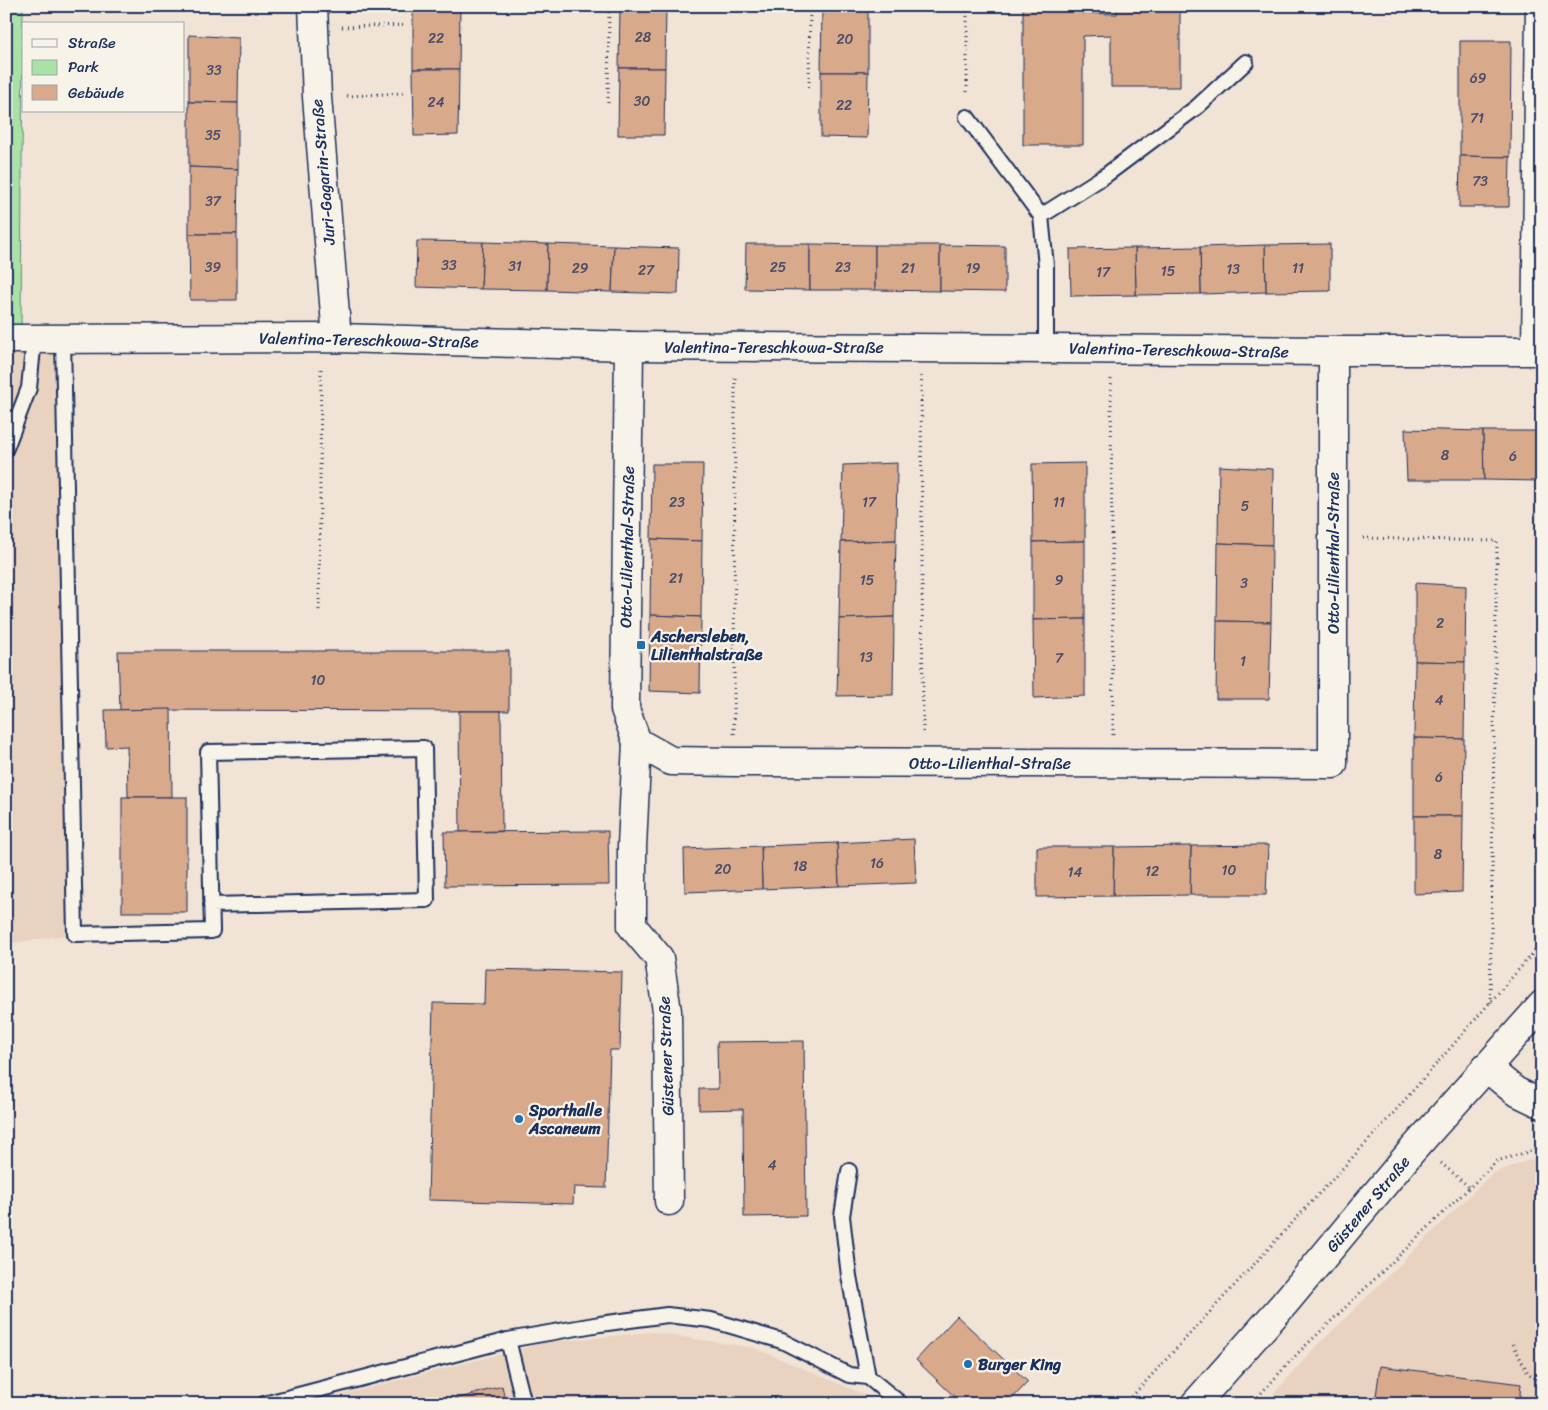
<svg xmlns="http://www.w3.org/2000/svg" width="1548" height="1410" font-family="Sriracha,sans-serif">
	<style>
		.built { fill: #ead2c0 }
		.green { fill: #aae2a6; stroke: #628882 }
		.building { fill: #d9a98c; stroke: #1b2f5e }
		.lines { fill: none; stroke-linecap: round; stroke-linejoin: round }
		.service-casing { stroke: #1b2f5e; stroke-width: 18 }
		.minor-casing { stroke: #1b2f5e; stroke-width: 31 }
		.secondary-casing { stroke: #1b2f5e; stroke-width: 31 }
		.path { stroke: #1b2f5e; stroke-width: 3; stroke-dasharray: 1 4; stroke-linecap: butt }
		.service { stroke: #f7f3e8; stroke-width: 14 }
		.minor { stroke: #f7f3e8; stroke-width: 28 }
		.secondary { stroke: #f7f3e8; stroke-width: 28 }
		.poi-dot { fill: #1f6fb2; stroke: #f7f3e8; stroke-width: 2 }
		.labels { text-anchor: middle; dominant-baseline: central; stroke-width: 4.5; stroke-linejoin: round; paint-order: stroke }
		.number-label { font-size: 14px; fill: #4a4e6a }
		.street-label { font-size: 16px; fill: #1b2f5e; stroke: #f7f3e8 }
		.poi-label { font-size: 16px; font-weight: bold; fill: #1b2f5e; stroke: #f7f3e8; text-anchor: start }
	</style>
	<rect width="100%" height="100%" fill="#f1e4d6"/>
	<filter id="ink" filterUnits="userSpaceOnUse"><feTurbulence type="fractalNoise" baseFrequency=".02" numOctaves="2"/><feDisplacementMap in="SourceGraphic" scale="10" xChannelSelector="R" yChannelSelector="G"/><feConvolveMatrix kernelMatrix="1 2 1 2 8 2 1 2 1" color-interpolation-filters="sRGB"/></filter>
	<g filter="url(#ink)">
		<g class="built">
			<polygon points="63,339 75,934 6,944 6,340"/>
			<polygon points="1542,1155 1542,1404 1265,1404 1310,1353 1491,1174"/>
			<polygon points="651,1332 755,1348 873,1398 880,1404 305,1404 544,1343"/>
		</g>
		<polygon class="green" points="6,6 23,6 21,332 6,331"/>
		<g class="building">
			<polygon points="413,6 460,6 459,69 413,69"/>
			<polygon points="620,6 666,6 665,68 619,68"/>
			<rect x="822" y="6" width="46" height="1"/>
			<polygon points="1023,6 1081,6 1081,13 1117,14 1117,6 1180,6 1180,87 1111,87 1111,35 1083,36 1083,145 1023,145"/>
			<polygon points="822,7 868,7 868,72 821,72"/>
			<polygon points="189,35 239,38 238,103 189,102"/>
			<polygon points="1460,41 1511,41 1510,157 1460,156"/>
			<polygon points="619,68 665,68 664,135 618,135"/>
			<polygon points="413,69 459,69 458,135 414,136"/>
			<polygon points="821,72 868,72 867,138 821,137"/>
			<polygon points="189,102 238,103 238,169 189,167"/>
			<polygon points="1460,156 1510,157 1509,207 1459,207"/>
			<polygon points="189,167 238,169 237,234 189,234"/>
			<polygon points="189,234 237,234 237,300 190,300"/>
			<polygon points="417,241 483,242 481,289 416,287"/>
			<polygon points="483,242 548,244 547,290 481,289"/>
			<polygon points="548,244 614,246 612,292 547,290"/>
			<polygon points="746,244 810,244 810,290 745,289"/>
			<polygon points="810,244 875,245 875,290 810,290"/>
			<polygon points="1330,244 1330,291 1266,292 1265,245"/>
			<polygon points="875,245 940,245 940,291 875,290"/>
			<polygon points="940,245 1005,246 1005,292 940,291"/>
			<polygon points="1265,245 1266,292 1201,294 1200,247"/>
			<polygon points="614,246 679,248 678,294 612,292"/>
			<polygon points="1200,247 1201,294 1136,295 1135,248"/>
			<polygon points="1135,248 1136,295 1071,296 1070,249"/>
			<polygon points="1405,429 1483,431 1484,480 1407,480"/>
			<polygon points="1483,431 1542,431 1542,481 1484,480"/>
			<polygon points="897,463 896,540 841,542 843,465"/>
			<polygon points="1085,463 1085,541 1033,542 1032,464"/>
			<polygon points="652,464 703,464 702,541 651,539"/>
			<polygon points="1219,466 1273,469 1272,545 1218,543"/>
			<polygon points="651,539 702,541 701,617 650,615"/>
			<polygon points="896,540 894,617 839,619 841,542"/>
			<polygon points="1085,541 1085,619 1033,620 1033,542"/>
			<polygon points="1218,543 1272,545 1271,622 1217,621"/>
			<polygon points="1415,583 1466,586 1465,662 1415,661"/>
			<polygon points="650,615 701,617 700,693 649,691"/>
			<polygon points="894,617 893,695 837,696 839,619"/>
			<polygon points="1085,619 1085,696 1034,698 1033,620"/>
			<polygon points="1217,621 1271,622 1269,699 1216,699"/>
			<polygon points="118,651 509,651 509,711 120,710"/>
			<polygon points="1415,661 1465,662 1464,739 1414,738"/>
			<polygon points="171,709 172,797 128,797 127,746 106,747 105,710"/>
			<polygon points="459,711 501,711 502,831 460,832"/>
			<polygon points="1414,738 1464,739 1463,816 1414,816"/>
			<rect x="122" y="797" width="65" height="115"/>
			<polygon points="1414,816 1463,816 1462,892 1414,894"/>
			<polygon points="608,831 609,885 445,886 444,832"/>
			<polygon points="914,839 916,883 839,886 837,843"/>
			<polygon points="837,843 839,886 762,889 761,846"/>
			<polygon points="1268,845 1266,895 1190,895 1191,846"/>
			<polygon points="761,846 762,889 685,892 684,849"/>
			<polygon points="1191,846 1190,895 1113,896 1114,847"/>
			<polygon points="1037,847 1114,847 1113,896 1037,897"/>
			<polygon points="485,969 622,972 620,1050 610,1050 606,1188 574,1187 573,1204 428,1200 433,1003 484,1004"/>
			<polygon points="804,1041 806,1216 744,1217 743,1109 699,1110 699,1089 718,1089 717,1042"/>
			<polygon points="957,1316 1028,1382 1007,1404 962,1404 916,1360"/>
			<polygon points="1380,1366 1521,1384 1519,1404 1375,1404"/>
			<polygon points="502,1386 506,1404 439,1404"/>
			<polygon points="761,1398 762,1404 740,1404"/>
		</g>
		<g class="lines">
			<g class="service-casing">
				<g id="service">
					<polyline points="967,117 1041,216 1046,266 1046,348"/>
					<polyline points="1041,216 1106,175 1197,107 1246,62"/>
					<polyline points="63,339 75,934 212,931 208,752 424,748 427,900 211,905"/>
					<polyline points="6,448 29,388 34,339"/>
					<polyline points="849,1171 842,1216 849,1276 868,1377 901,1404"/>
					<polyline points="508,1340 524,1404"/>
					<polyline points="264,1404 508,1340 600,1324 667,1315 711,1320 782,1341 849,1375 868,1377"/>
				</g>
			</g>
			<g class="minor-casing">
				<g id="minor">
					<polyline points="313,6 317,97 337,338"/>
					<polyline points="6,339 337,338 629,346 1333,351 1542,351"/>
					<polyline points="629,346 625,709 637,742 671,761 734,762 1333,764 1333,351"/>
					<polyline points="1536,351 1540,6"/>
					<polyline points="637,742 632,847 632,926 659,958 667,1011 669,1201"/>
					<polyline points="1486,1067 1515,1091 1542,1104"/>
				</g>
			</g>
			<g class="secondary-casing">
				<polyline id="secondary" points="1195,1404 1284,1304 1410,1153 1542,1005"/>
			</g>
			<g class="path">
				<polyline points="967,6 967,96"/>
				<polyline points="342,27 406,25"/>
				<polyline points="809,87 810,6"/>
				<polyline points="347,96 403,93"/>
				<polyline points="608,103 609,6"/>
				<polyline points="921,376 923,735"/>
				<polyline points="1111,379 1113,735"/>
				<polyline points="1363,538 1497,541 1490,1003"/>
				<polyline points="319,610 321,368"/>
				<polyline points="734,734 735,375"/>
				<polyline points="1441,1163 1469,1187"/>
				<polyline points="1513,1344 1528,1373 1542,1383"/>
				<polyline points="1125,1404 1389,1118 1542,943"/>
				<polyline points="1251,1404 1298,1353 1497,1161 1534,1150 1542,1139"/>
			</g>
			<use href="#service" class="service"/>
			<use href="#minor" class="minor"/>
			<use href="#secondary" class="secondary"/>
		</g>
	</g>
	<g class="poi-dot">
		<rect x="636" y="640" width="10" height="10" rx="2.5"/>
		<circle cx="519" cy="1119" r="5"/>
		<circle cx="968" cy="1364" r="5"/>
	</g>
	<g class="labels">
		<g class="number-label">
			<text x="643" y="37">28</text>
			<text x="436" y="38">22</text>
			<text x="845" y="39">20</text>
			<text x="214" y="70">33</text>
			<text x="1478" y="78">69</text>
			<text x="642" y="101">30</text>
			<text x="436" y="102">24</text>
			<text x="844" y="105">22</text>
			<text x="1477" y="118">71</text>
			<text x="213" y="135">35</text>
			<text x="1480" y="181">73</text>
			<text x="213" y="201">37</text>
			<text x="449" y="265">33</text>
			<text x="515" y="266">31</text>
			<text x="213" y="267">39</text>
			<text x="778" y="267">25</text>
			<text x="843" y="267">23</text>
			<text x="580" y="268">29</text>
			<text x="908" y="268">21</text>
			<text x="973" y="268">19</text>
			<text x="1298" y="268">11</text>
			<text x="1233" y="269">13</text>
			<text x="646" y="270">27</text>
			<text x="1168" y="271">15</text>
			<text x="1103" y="272">17</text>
			<text x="1445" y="455">8</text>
			<text x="1513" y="456">6</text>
			<text x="677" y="502">23</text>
			<text x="869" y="502">17</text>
			<text x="1059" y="502">11</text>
			<text x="1245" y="506">5</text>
			<text x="676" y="578">21</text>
			<text x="867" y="580">15</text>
			<text x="1059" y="580">9</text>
			<text x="1244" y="583">3</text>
			<text x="1440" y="623">2</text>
			<text x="866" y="657">13</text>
			<text x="1059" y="658">7</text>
			<text x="1243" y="661">1</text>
			<text x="318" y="680">10</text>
			<text x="1439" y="700">4</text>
			<text x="1439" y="777">6</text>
			<text x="1438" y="854">8</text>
			<text x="877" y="863">16</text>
			<text x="800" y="866">18</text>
			<text x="723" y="869">20</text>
			<text x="1229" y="870">10</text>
			<text x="1152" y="871">12</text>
			<text x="1075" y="872">14</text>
			<text x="772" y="1165">4</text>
		</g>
		<g class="street-label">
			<text transform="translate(323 172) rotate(-95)">Juri-Gagarin-Straße</text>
			<text transform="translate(369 340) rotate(1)">Valentina-Tereschkowa-Straße</text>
			<text x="774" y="347">Valentina-Tereschkowa-Straße</text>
			<text transform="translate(1179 350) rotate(1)">Valentina-Tereschkowa-Straße</text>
			<text transform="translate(627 547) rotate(-89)">Otto-Lilienthal-Straße</text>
			<text transform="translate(1333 553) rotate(-90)">Otto-Lilienthal-Straße</text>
			<text x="990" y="763">Otto-Lilienthal-Straße</text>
			<text transform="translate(666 1056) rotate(-92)">Güstener Straße</text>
			<text transform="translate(1368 1204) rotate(-50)">Güstener Straße</text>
		</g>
		<g class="poi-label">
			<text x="651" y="636">Aschersleben,<tspan x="651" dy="18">Lilienthalstraße</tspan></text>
			<text x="529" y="1110">Sporthalle<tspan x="529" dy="18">Ascaneum</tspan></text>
			<text x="978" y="1364">Burger King</text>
		</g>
	</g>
	<rect width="1548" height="1410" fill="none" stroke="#f7f3e8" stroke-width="25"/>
	<rect x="12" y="12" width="1523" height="1385" fill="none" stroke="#1b2f5e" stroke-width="2" filter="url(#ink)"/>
	<rect x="22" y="22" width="162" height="90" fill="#f7f3e8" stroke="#9fa5b1"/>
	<rect x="32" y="39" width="25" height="8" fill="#f7f3e8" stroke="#9fa5b1"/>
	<text x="68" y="48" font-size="15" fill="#1b2f5e">Straße</text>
	<rect x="32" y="60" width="25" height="15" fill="#aae2a6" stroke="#9fa5b1"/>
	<text x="68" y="72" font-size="15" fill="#1b2f5e">Park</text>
	<rect x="32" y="85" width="25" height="15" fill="#d9a98c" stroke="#9fa5b1"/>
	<text x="68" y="98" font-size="15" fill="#1b2f5e">Gebäude</text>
</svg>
